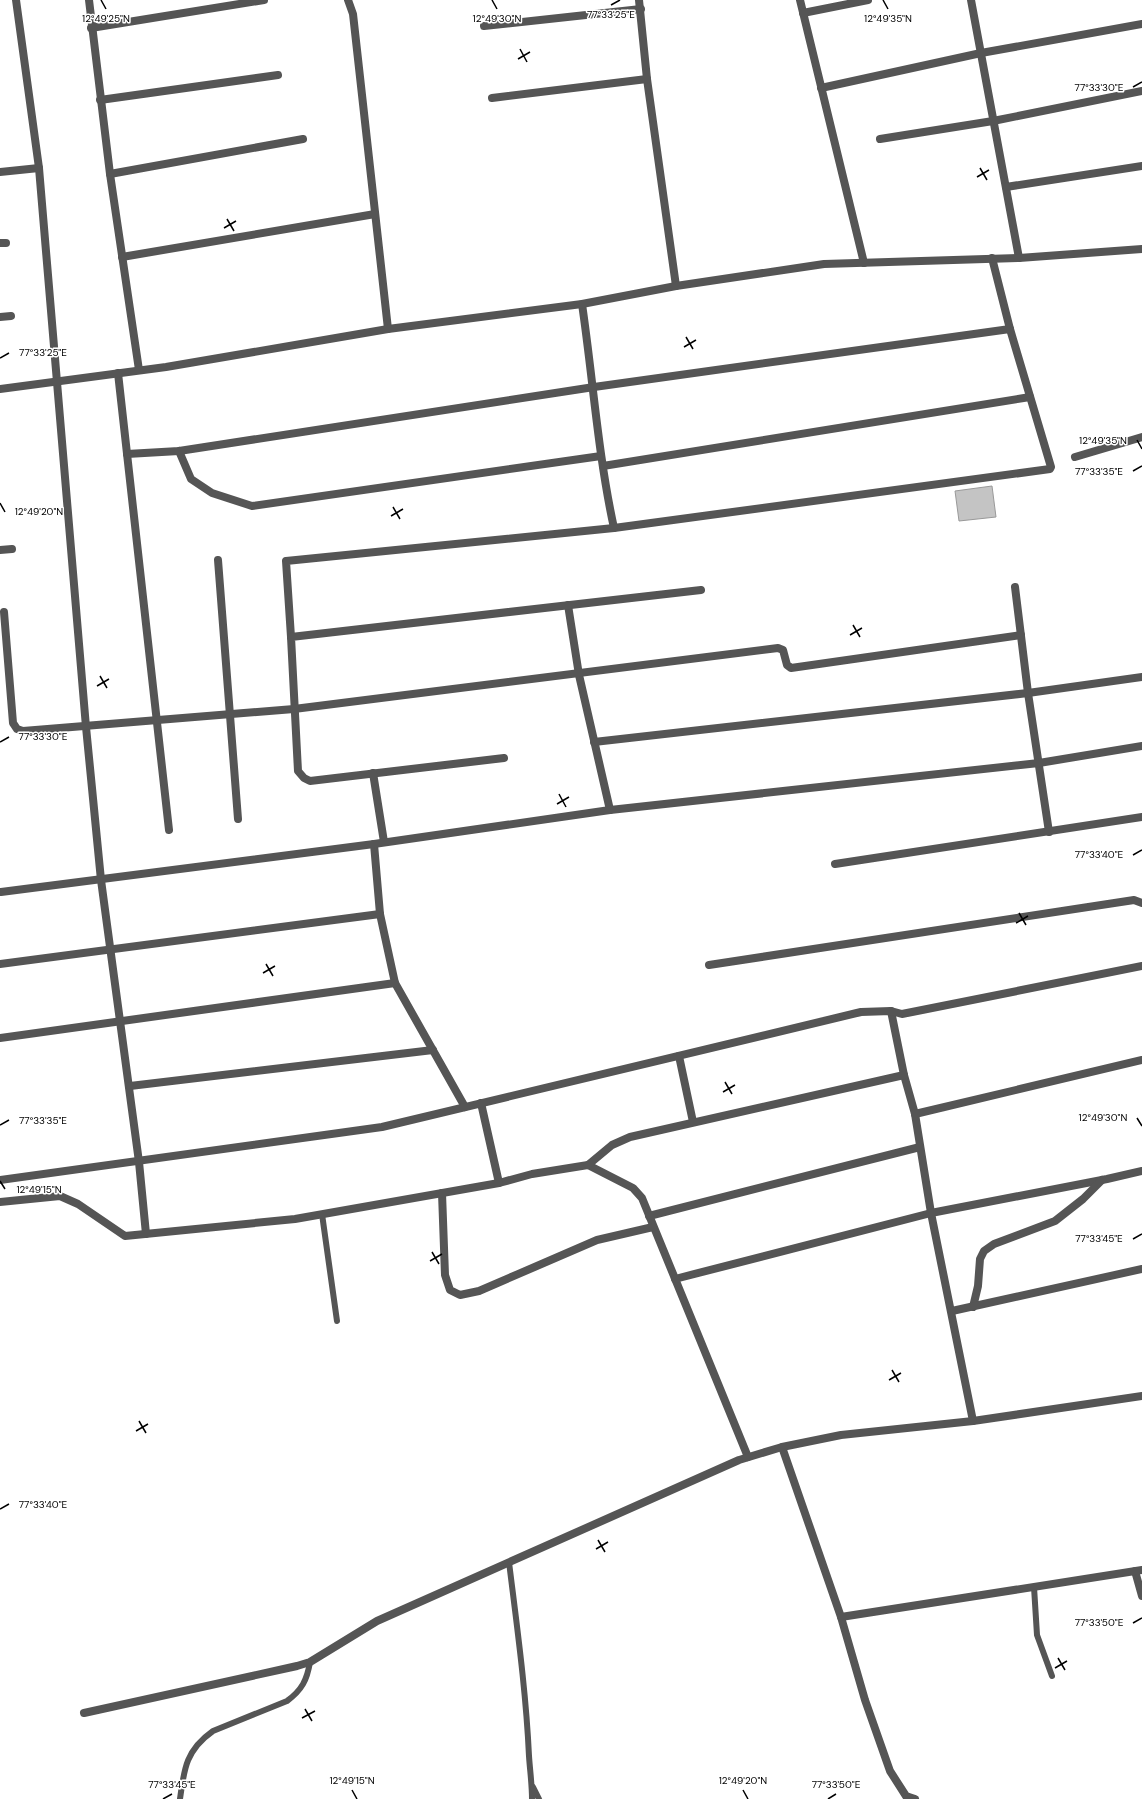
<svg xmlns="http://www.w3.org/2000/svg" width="1142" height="1799" font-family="'DM Sans',sans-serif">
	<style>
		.building { fill: #c4c4c4; stroke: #999 }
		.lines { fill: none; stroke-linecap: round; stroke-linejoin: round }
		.service { stroke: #555; stroke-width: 6 }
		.minor { stroke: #555; stroke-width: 8 }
		.tertiary { stroke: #555; stroke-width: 8 }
		.ticks { fill: none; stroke: #000; stroke-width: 1.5 }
		.ticks-label { font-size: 10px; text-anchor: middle; fill: #000; stroke: #fff; stroke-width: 3; stroke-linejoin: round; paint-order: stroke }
	</style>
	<rect width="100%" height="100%" fill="#fff"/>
	<polygon class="building" points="992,486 996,517 959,521 955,491"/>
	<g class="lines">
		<g class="service">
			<polyline points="322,1214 337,1321"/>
			<path d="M509 1562C517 1627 526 1691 529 1756 530 1771 532 1784 532 1799"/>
			<polyline points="1034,1587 1037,1635 1052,1676"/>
			<polyline points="533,1787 539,1799"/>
			<path d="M180 1799C184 1769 186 1750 213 1731L287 1701C302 1690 307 1680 310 1662"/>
		</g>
		<g class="minor">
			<polyline points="16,0 39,168 86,727 101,880 139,1162 146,1234"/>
			<polyline points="89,0 110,174 139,370"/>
			<polyline points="348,0 353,14 388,329"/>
			<polyline points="639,0 647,79 676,286"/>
			<polyline points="800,0 864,263"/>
			<polyline points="971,0 1019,258"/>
			<polyline points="803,13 868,0"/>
			<polyline points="484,26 641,9"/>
			<polyline points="91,28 264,0"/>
			<polyline points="821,88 981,53 1142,24"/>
			<polyline points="492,98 647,79"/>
			<polyline points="100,100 278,75"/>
			<polyline points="880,139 993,121 1142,91"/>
			<polyline points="0,172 39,168"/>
			<polyline points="110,174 303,139"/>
			<polyline points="1006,187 1142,166"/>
			<polyline points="0,243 6,243"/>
			<polyline points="122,257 375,214"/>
			<polyline points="0,317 11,316"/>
			<polyline points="118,373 169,830"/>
			<polyline points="179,451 191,479 212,493 252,506 601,456"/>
			<polyline points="127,454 179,451 594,387 1010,329"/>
			<polyline points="1075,457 1142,437"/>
			<polyline points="603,466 1030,397"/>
			<polyline points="614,528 1050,469 1051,467 1010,329 992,258"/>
			<polyline points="0,550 12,549"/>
			<polyline points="218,560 238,819"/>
			<polyline points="1015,587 1028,693 1049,832"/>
			<polyline points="568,605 579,675 610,810"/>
			<polyline points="4,612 13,723 17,729 23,731 294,709 778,648 783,650 787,665 791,668 1021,635"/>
			<path d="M291 637 286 561 614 528C598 455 593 379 582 304"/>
			<polyline points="594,742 1028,693 1142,677"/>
			<polyline points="504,758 310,781 304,778 298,771 291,637 701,590"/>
			<polyline points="373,773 384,842"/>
			<polyline points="374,844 380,914 395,983 465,1107"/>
			<polyline points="835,864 1142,817"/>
			<polyline points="1,892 374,844 610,810 1039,763 1142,746"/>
			<polyline points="0,964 380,914"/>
			<polyline points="709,965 1134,900 1142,903"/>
			<polyline points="891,1011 904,1075 915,1114 931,1213 973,1421 1142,1396"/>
			<polyline points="0,1038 395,983"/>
			<polyline points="679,1056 693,1122"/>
			<polyline points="130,1086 433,1050"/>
			<polyline points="481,1103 499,1183 532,1174 588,1165 633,1188 642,1198 748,1457"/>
			<polyline points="915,1114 1142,1060"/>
			<polyline points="588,1165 612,1145 630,1137 904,1075"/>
			<polyline points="0,1180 382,1127 861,1012 891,1011 902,1014 1142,966"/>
			<polyline points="442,1193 445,1275 450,1290 460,1295 479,1291 597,1240 653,1227"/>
			<polyline points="0,1202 60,1196 78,1204 125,1236 295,1219 499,1183"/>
			<polyline points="649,1216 920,1147"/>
			<polyline points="675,1279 931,1213 1107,1179 1142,1171"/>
			<polyline points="973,1307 978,1286 980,1259 984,1251 994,1244 1055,1221 1083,1199 1102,1180"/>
			<polyline points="952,1311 1142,1269"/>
			<polyline points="782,1447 841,1617 865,1700 890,1771 906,1796 915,1799"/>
			<polyline points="1135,1571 1142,1596"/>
			<polyline points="841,1617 1142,1570"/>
			<polyline points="84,1713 297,1666 310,1662 377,1621 739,1460 782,1447 841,1435 973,1421"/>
		</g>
		<polyline class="tertiary" points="0,389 166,367 388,329 582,304 676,286 824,264 1019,258 1142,249"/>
	</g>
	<path class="ticks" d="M101 0 106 9M492 0 497 9M883 0 888 9M611 5 620 0M520 49 527 62M518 59 530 52M1133 87 1142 82M980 168 987 180M977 177 989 170M227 219 234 231M224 228 236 221M686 337 693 349M684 347 696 340M0 358 9 353M1137 440 1142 449M1133 471 1142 466M0 503 5 512M393 507 400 519M391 516 403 509M853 625 860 637M850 635 862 628M100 676 107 688M97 686 109 679M0 742 9 737M559 794 566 807M557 804 569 797M1133 855 1142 850M1019 913 1026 925M1016 923 1028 916M266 964 273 976M263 973 275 966M725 1082 732 1094M723 1092 735 1085M1137 1118 1142 1126M0 1125 9 1120M0 1181 5 1189M1133 1239 1142 1234M432 1252 439 1264M430 1261 442 1254M892 1370 899 1382M889 1380 901 1373M139 1421 146 1433M136 1431 148 1424M0 1509 9 1504M598 1540 605 1552M596 1549 608 1542M1133 1623 1142 1618M1058 1658 1065 1670M1055 1668 1067 1661M305 1709 312 1721M302 1718 315 1711M352 1790 357 1799M743 1790 748 1799M163 1799 172 1794M828 1799 836 1794"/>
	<g class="ticks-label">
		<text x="611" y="18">77°33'25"E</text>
		<text x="106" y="22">12°49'25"N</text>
		<text x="497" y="22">12°49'30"N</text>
		<text x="888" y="22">12°49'35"N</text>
		<text x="1099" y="91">77°33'30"E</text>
		<text x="43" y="356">77°33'25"E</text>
		<text x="1103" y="444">12°49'35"N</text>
		<text x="1099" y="475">77°33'35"E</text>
		<text x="39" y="515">12°49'20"N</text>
		<text x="43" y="740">77°33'30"E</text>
		<text x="1099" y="858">77°33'40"E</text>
		<text x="1103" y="1121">12°49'30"N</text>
		<text x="43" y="1124">77°33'35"E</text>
		<text x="39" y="1193">12°49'15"N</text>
		<text x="1099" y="1242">77°33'45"E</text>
		<text x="43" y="1508">77°33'40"E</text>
		<text x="1099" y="1626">77°33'50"E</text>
		<text x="352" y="1784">12°49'15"N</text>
		<text x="743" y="1784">12°49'20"N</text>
		<text x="172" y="1788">77°33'45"E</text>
		<text x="836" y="1788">77°33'50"E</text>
	</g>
</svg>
